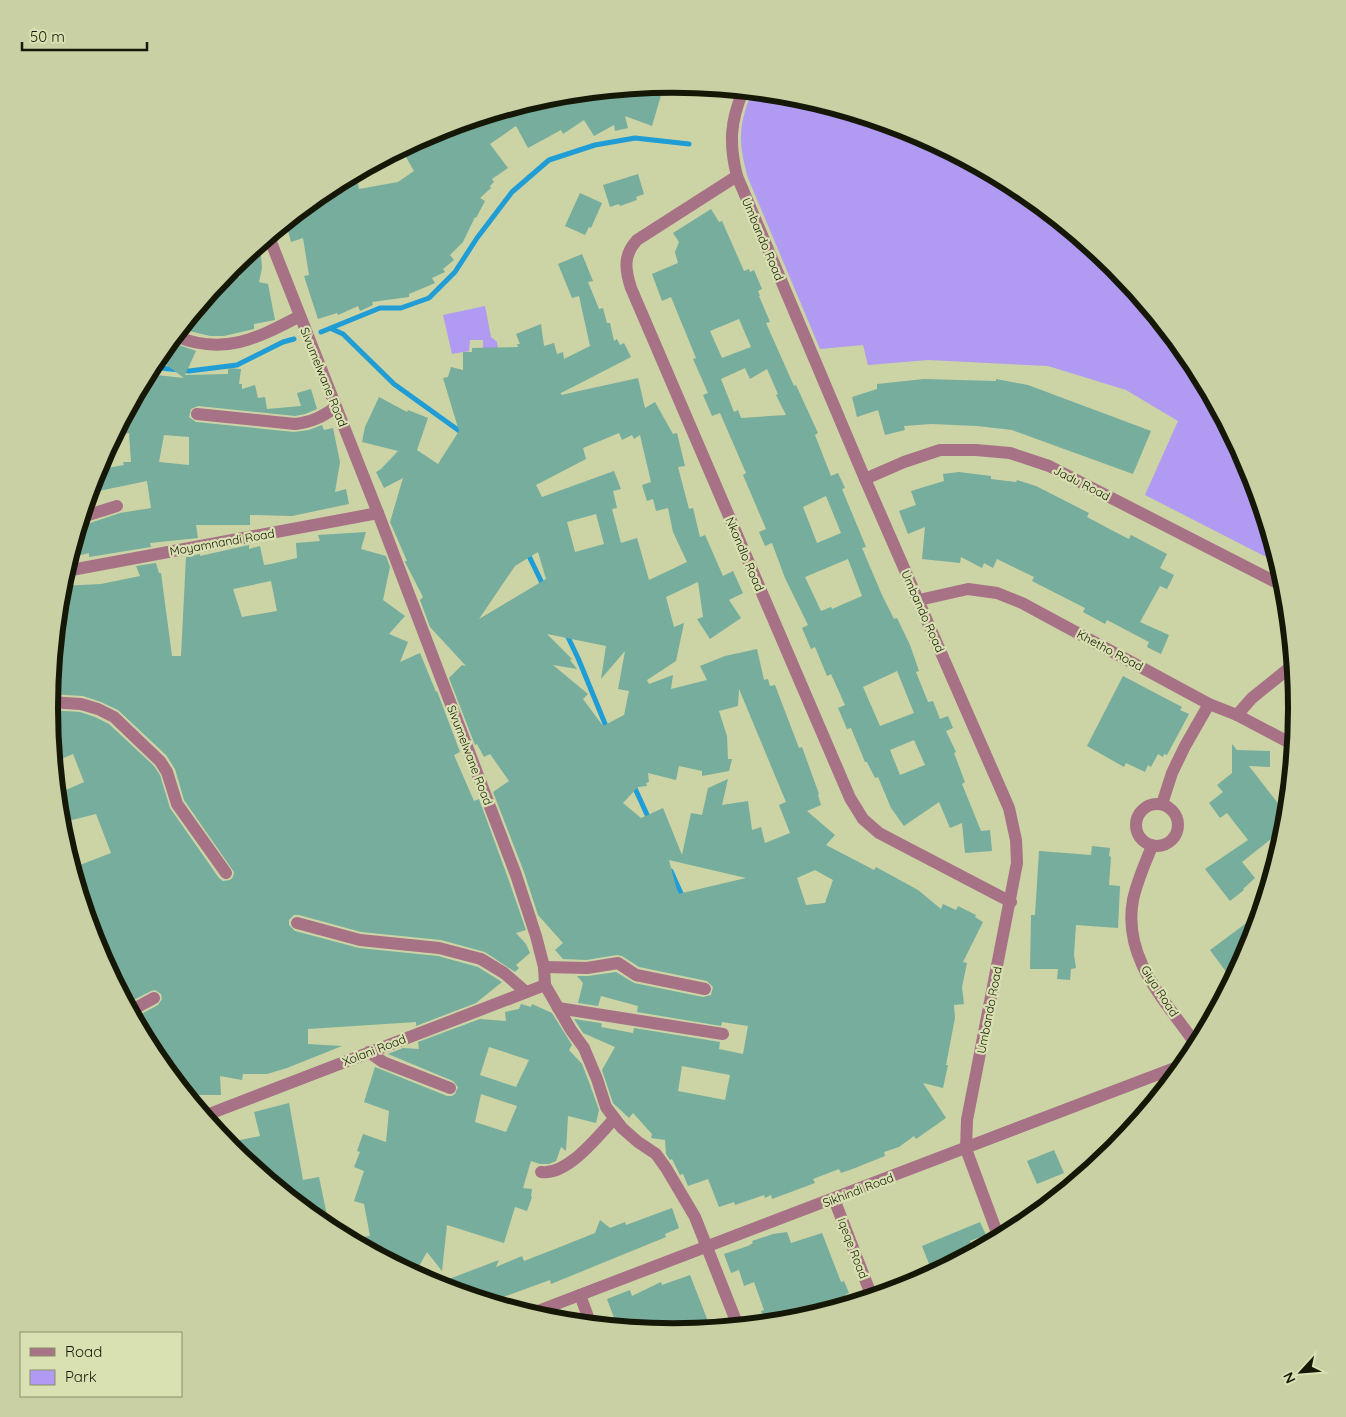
<svg xmlns="http://www.w3.org/2000/svg" width="1346" height="1417" font-family="Quicksand,sans-serif">
	<style>
		.green { fill: #b09af2 }
		.lines { fill: none; stroke-linecap: round; stroke-linejoin: round }
		.stream { stroke: #1f9dd4; stroke-width: 5 }
		.building { fill: #76ad9d; fill-rule: evenodd }
		.minor { stroke: #a77186; stroke-width: 12 }
		.labels { text-anchor: middle; dominant-baseline: central; stroke-width: 4.5; stroke-linejoin: round; paint-order: stroke }
		.street-label { font-size: 12px; fill: #161807; stroke: #d9e0b1 }
		.rim { fill: none; stroke: #161807; stroke-width: 6 }
	</style>
	<rect width="100%" height="100%" fill="#ccd3a5"/>
	<g class="green">
		<path d="M752 92 795 96 912 132 1020 190 1115 267 1192 362 1250 470 1278 563 1145 495 1178 421 1126 390 1048 366 928 360 868 365 863 345 820 349 748 178C738 142 738 126 752 92Z"/>
		<polygon points="485,306 491,337 497,342 498,348 483,353 483,340 470,340 469,351 452,354 443,315"/>
	</g>
	<g class="lines">
		<g class="stream">
			<polyline points="332,329 343,334 394,384 465,435"/>
			<polyline points="321,332 380,308 401,308 429,298 455,272 477,238 512,192 549,160 595,145 635,138 689,144"/>
			<polyline points="151,367 189,371 237,365 283,342 294,339"/>
			<polyline points="527,552 544,587"/>
			<polyline points="566,633 578,658 608,731"/>
			<polyline points="633,784 649,819"/>
			<polyline points="671,871 684,900"/>
		</g>
	</g>
	<g class="building">
		<polygon points="664,85 652,126 625,116 628,128 615,131 614,125 594,136 584,120 563,134 561,130 528,148 516,126 490,144 508,168 492,179 494,182 490,186 491,188 480,198 485,201 476,218 475,217 463,242 450,255 454,260 443,269 445,272 432,278 435,283 409,294 409,297 372,302 373,305 360,311 358,306 338,315 337,313 318,319 304,276 309,275 303,238 291,242 286,223 326,189 356,174 359,189 398,182 414,171 403,152 408,149 407,146 434,132 552,96"/>
		<polygon points="638,174 644,194 636,197 637,200 620,206 619,204 610,207 603,185"/>
		<polygon points="580,193 602,203 591,228 589,227 585,235 565,226"/>
		<path d="M711 209 719 222 722 221 744 271 749 269 750 272 754 270 762 289 758 291 760 296H759L770 322 766 323 794 386 796 385 818 433 815 435 831 476 838 473 845 488 842 489 866 547 862 548 882 595 894 619 897 618 910 645 919 671 916 672 928 702 933 701 940 719 948 716 953 728 946 731 956 752 954 753 965 782 962 784 981 831 990 830 992 851 965 853 962 823 950 828 939 802 904 826 891 808 878 777 875 778 867 762H865L851 728 847 729 838 708 845 705 831 674 827 676 815 647 811 649 802 628 808 625 785 578 772 543 765 546 759 532 766 529 743 475 746 473 720 413 712 416 703 395 708 393 693 359 696 358 671 297 662 301 652 274 678 263 675 252 679 242 673 233ZM739 319 751 347 722 358 710 331ZM745 368 750 379 767 369 778 394 776 395 786 415 741 418 738 410 734 412 721 379ZM826 496 841 533 817 543 803 507ZM848 559 862 596 832 609 831 607 821 611 805 577ZM897 671 914 713 880 726 863 687ZM914 740 925 765 900 775 890 750Z"/>
		<polygon points="260,244 262,268 259,282 268,284 275,320 254,324 254,329 224,336 210,336 181,329 224,276 240,277 242,258"/>
		<path d="M582 254 593 281 588 282 599 309 603 308 607 323H610L614 341 617 339 620 345 624 343 631 357 561 393V395L638 378 645 408 655 402 673 434 677 433 685 466 678 467 689 509 693 508 700 537 705 535 723 576 733 571 743 593 729 600 741 618 710 639 697 619 703 617 698 582 666 597 674 627 684 623 676 661 647 680 649 684 673 675 671 689 707 680 700 666 725 656 757 649 764 680 768 679 770 686 775 685 799 748 802 747 819 794 818 795 821 805 807 811 835 835 826 845 874 870 876 867 918 890 941 909 943 904 956 910 958 906 976 915 975 917 983 922 963 962 967 963 962 987 964 1004 954 1005 955 1018 946 1065H948L943 1088 923 1083 946 1118 916 1139 914 1136 899 1147 884 1152 885 1156 855 1168 841 1173 839 1169 813 1179 815 1183 772 1199 771 1195 765 1198 764 1195 735 1205 734 1202 719 1207 708 1179 688 1186 683 1174 680 1175 672 1159 670 1160 666 1154 665 1140 651 1138 652 1134 633 1113 629 1118 613 1103 602 1070 615 1047 583 1033 574 1019 600 1023 602 1024 601 1027 633 1033 634 1028 720 1042 719 1049 743 1054 748 1026 722 1022 721 1026 637 1012 638 1006 601 996 598 1006 578 1003 583 983 577 976H588L616 972 634 983 703 997 711 995 713 987 707 981 639 967 622 956 617 955 586 960 563 959 555 950 563 943 538 915 524 872 493 792 509 781 490 754 484 757 477 744 475 745 449 678 462 665 466 666 430 627 420 600 423 597 405 562V561H407L390 522 403 478 384 488 376 472 381 469 398 451 362 442 365 427 379 397 407 412 408 410 428 418 417 450 438 464 459 431 443 378 448 377 451 367 463 370V352H472V348L518 347 517 344H520L516 334 541 324 544 346 554 343 557 354 563 352 564 359 590 346 579 296 572 298 558 264ZM619 433 622 440 632 435 634 439 640 435 651 482 642 485 647 501 653 499 656 511 668 508 673 532 687 562 649 580 637 538 621 543 612 509 617 508 613 491 621 489 614 471 542 497 536 485 586 459 583 448ZM596 514 604 544 575 552 567 522ZM538 552 546 579 479 619 515 566ZM547 634 606 646 601 679 625 651 618 689 629 691 624 715 603 726 583 699 588 694 553 665 577 669 570 660 572 659ZM739 689 786 802 779 805 790 833 765 843 761 827 752 830 748 801 722 805 728 779 708 788 702 815 691 813 682 855 663 808 641 818 623 803 638 787 647 786 646 783 649 782 648 773 676 780 679 766 702 771V776L729 771 732 759H728L727 736 719 711 738 706ZM669 860 686 864 746 878 678 894ZM815 870 833 880 825 903 806 905 797 878ZM682 1066 730 1075 725 1100 678 1091Z"/>
		<path d="M170 342 196 351 185 375 228 374V368L241 369 239 384H242V389L255 385 258 398 265 397 267 409 301 406 297 393 311 389 317 409 305 414 295 416 198 406 191 409 189 417 196 422 294 432 309 430 322 425 324 430 333 428 340 462 335 492 346 489 349 504 292 516 250 515V525H196L198 538 150 543 151 547 89 557V553L69 558 80 525H84L120 513 151 508 147 481 89 493 96 470 124 465 123 462H131L129 433 114 436 147 374 184 378 157 358ZM164 435 189 437V465L159 462Z"/>
		<polygon points="924,379 996,381 996,379 1028,385 1151,431 1133,474 1012,430 977,426 931,424 904,426 905,430 885,435 878,410 857,417 852,397 877,389 877,384"/>
		<polygon points="959,472 991,476 991,479 1016,482 1017,480 1036,486 1089,513 1087,517 1117,533 1129,539 1131,535 1167,554 1160,568 1174,575 1167,589 1160,586 1140,622 1169,635 1161,654 1147,647 1149,642 1107,620 1105,624 1083,612 1085,608 1032,581 1034,577 997,559 993,568 984,563 982,568 961,557 960,563 922,559 925,527 908,534 899,511 916,505 911,491 944,481 943,474"/>
		<path d="M366 532 361 549 386 556 390 567 383 600 405 616 389 634 408 642 400 662 420 653 436 692 437 691 460 752 454 755 474 801 479 799 508 878 526 930 516 933 526 944 530 953 516 965 519 968 515 972 485 952 441 940 361 932 299 915H294L289 920V925L295 931 359 948 438 956 478 967 502 982 476 1003 416 1026V1022L308 1029V1044L342 1046 287 1068 267 1074H243L242 1080 220 1076 221 1095H187L154 1055 134 1018 158 1005 162 999 161 994 155 990 151 991 126 1004 95 942 72 868 111 853 96 814 60 823 57 794 84 782 73 754 54 762 49 710 80 712 95 717 109 724 154 766 160 775 170 808 219 878 223 881 230 880 233 877 234 872 184 800 175 769 166 755 118 710 101 702 83 696 50 694 61 586 101 584 140 576 136 566 156 563 159 573H161L172 656H181L186 557 200 554V556L249 545V549L260 546 264 565 271 564 297 558 296 543 320 541 318 535ZM271 581 277 611 242 617 233 589Z"/>
		<polygon points="1123,676 1182,707 1180,710 1189,714 1167,755 1164,754 1163,757 1158,754 1151,767 1148,765 1145,772 1126,763 1124,767 1087,746"/>
		<polygon points="1232,744 1237,750 1270,751 1270,767 1249,766 1287,815 1285,828 1242,862 1255,878 1243,889 1244,890 1230,901 1205,869 1248,840 1227,813 1220,818 1209,803 1223,792 1217,785 1232,773"/>
		<polygon points="1092,846 1110,848 1109,856 1111,857 1109,885 1120,886 1118,928 1076,925 1074,955 1076,968 1071,969 1070,980 1057,979 1058,969 1030,969 1031,915 1035,915 1039,851 1091,855"/>
		<polygon points="1260,913 1250,948 1232,980 1210,950"/>
		<path d="M521 1004 531 1007 532 1004 552 1013 572 1045 569 1050 582 1064 589 1082 599 1110 596 1123 568 1116 566 1151 561 1147 556 1161 549 1164H540L531 1161 523 1188 532 1189 531 1196 532 1197 527 1211 515 1207 504 1243 447 1225 442 1271 427 1252 414 1275 348 1239 370 1236 364 1204 354 1201 364 1171 354 1167 360 1152 357 1151 363 1134 386 1142 389 1111 364 1102 375 1067 447 1096H452L455 1094 458 1087 453 1081 388 1054 403 1048 419 1049 418 1042 480 1019 506 1021 505 1012 519 1009ZM489 1047 529 1060 516 1087 480 1075ZM481 1094 517 1106 506 1132 475 1122Z"/>
		<polygon points="289,1103 303,1180 319,1177 330,1230 279,1189 277,1180 270,1182 231,1150 226,1143 260,1136 254,1112"/>
		<polygon points="1054,1150 1064,1173 1037,1184 1027,1161"/>
		<polygon points="672,1208 679,1228 665,1234 666,1237 551,1284 550,1280 489,1302 457,1292 457,1290 449,1279 499,1260 496,1267 522,1256 524,1261 555,1249 595,1233 600,1220 610,1228 625,1222 626,1225"/>
		<polygon points="980,1222 986,1235 970,1241 974,1252 931,1269 922,1246"/>
		<polygon points="787,1232 791,1243 822,1233 841,1282 844,1281 849,1293 845,1295 848,1301 826,1311 794,1321 765,1324 761,1311 764,1310 754,1282 744,1286 739,1270 731,1273 724,1254 748,1246 753,1243 752,1241 773,1234"/>
		<polygon points="690,1275 711,1329 672,1333 616,1327 616,1323 607,1299 630,1290 632,1296 661,1282 662,1285"/>
	</g>
	<g class="lines">
		<g class="minor">
			<path d="M743 91C730 122 729 144 737 176L865 479 1009 808 1016 840 1017 863 967 1120 966 1149 999 1238"/>
			<path d="M737 176 637 240C623 255 625 270 631 288L850 798 863 819 879 833 1011 902"/>
			<polyline points="269,237 378,513 516,875 536,936 544,967 545,985 571,1030 584,1048 597,1079 606,1107 622,1128 638,1142 656,1154 666,1168 695,1217 738,1326"/>
			<path d="M175 336C224 356 256 339 300 316"/>
			<path d="M197 414 295 424C312 422 322 417 336 407"/>
			<polyline points="865,479 904,462 940,450 976,450 1010,453 1049,466 1285,587"/>
			<polyline points="82,517 117,506"/>
			<polyline points="66,571 378,513"/>
			<polyline points="919,600 968,589 997,593 1022,603 1209,704 1237,715 1294,745"/>
			<polyline points="49,702 81,704 98,709 114,717 160,761 167,772 177,804 226,873"/>
			<polyline points="1237,715 1252,698 1293,665"/>
			<circle cx="1157" cy="825" r="21"/>
			<polyline points="1162,804 1172,773 1185,746 1209,704"/>
			<path d="M1152 846C1145 864 1137 881 1133 900 1122 959 1166 1001 1197 1046"/>
			<polyline points="297,923 360,940 439,948 481,959 504,973 526,992"/>
			<polyline points="544,967 587,968 618,963 636,975 705,989"/>
			<polyline points="558,1008 723,1034"/>
			<polyline points="130,1011 154,998"/>
			<polyline points="369,1052 383,1062 450,1088"/>
			<polyline points="204,1116 545,985"/>
			<path d="M541 1172C567 1176 597 1137 614 1119"/>
			<polyline points="834,1199 872,1297"/>
			<polyline points="580,1295 591,1325"/>
			<polyline points="530,1314 1185,1064"/>
		</g>
	</g>
	<g class="labels">
		<g class="street-label">
			<text transform="translate(763 239) rotate(67)">Umbando Road</text>
			<text transform="translate(324 377) rotate(68)">Sivumelwane Road</text>
			<text transform="translate(1082 483) rotate(27)">Jadu Road</text>
			<text transform="translate(222 542) rotate(-10)">Moyamnandi Road</text>
			<text transform="translate(745 554) rotate(67)">Nkondlo Road</text>
			<text transform="translate(923 611) rotate(66)">Umbando Road</text>
			<text transform="translate(1110 650) rotate(28)">Khetho Road</text>
			<text transform="translate(470 755) rotate(69)">Sivumelwane Road</text>
			<text transform="translate(1160 991) rotate(57)">Giya Road</text>
			<text transform="translate(989 1010) rotate(-79)">Umbando Road</text>
			<text transform="translate(374 1050) rotate(-21)">Xolani Road</text>
			<text transform="translate(858 1190) rotate(-21)">Sikhindi Road</text>
			<text transform="translate(853 1248) rotate(69)">Iqeqe Road</text>
		</g>
	</g>
	<path d="M0 0H1346V1417H0ZM58 708a615 615 0 1 1 1230 0a615 615 0 1 1-1230 0Z" fill="#c9d0a3" fill-rule="evenodd"/>
	<path class="rim" d="M58 708a615 615 0 1 1 1230 0a615 615 0 1 1-1230 0Z"/>
	<rect x="20" y="1332" width="162" height="65" fill="#d9e0b1" stroke="#8b906d"/>
	<rect x="30" y="1348" width="25" height="8" fill="#a77186" stroke="#8b906d"/>
	<text x="65" y="1357" font-size="15" fill="#161807">Road</text>
	<rect x="30" y="1370" width="25" height="15" fill="#b09af2" stroke="#8b906d"/>
	<text x="65" y="1382" font-size="15" fill="#161807">Park</text>
	<g transform="translate(1301 1372) rotate(244)" stroke="#d9e0b1" stroke-width="4" paint-order="stroke">
	<path d="M0-4L9 19L0 12L-9 19Z" fill="#161807"/>
	<text y="-8" font-size="14" font-weight="bold" text-anchor="middle" fill="#161807">N</text>
	</g>
	<path d="M22 42v8h125v-8" fill="none" stroke="#161807" stroke-width="2.5"/>
	<text x="30" y="42" font-size="15" fill="#161807" stroke="#d9e0b1" stroke-width="4" paint-order="stroke">50 m</text>
</svg>
